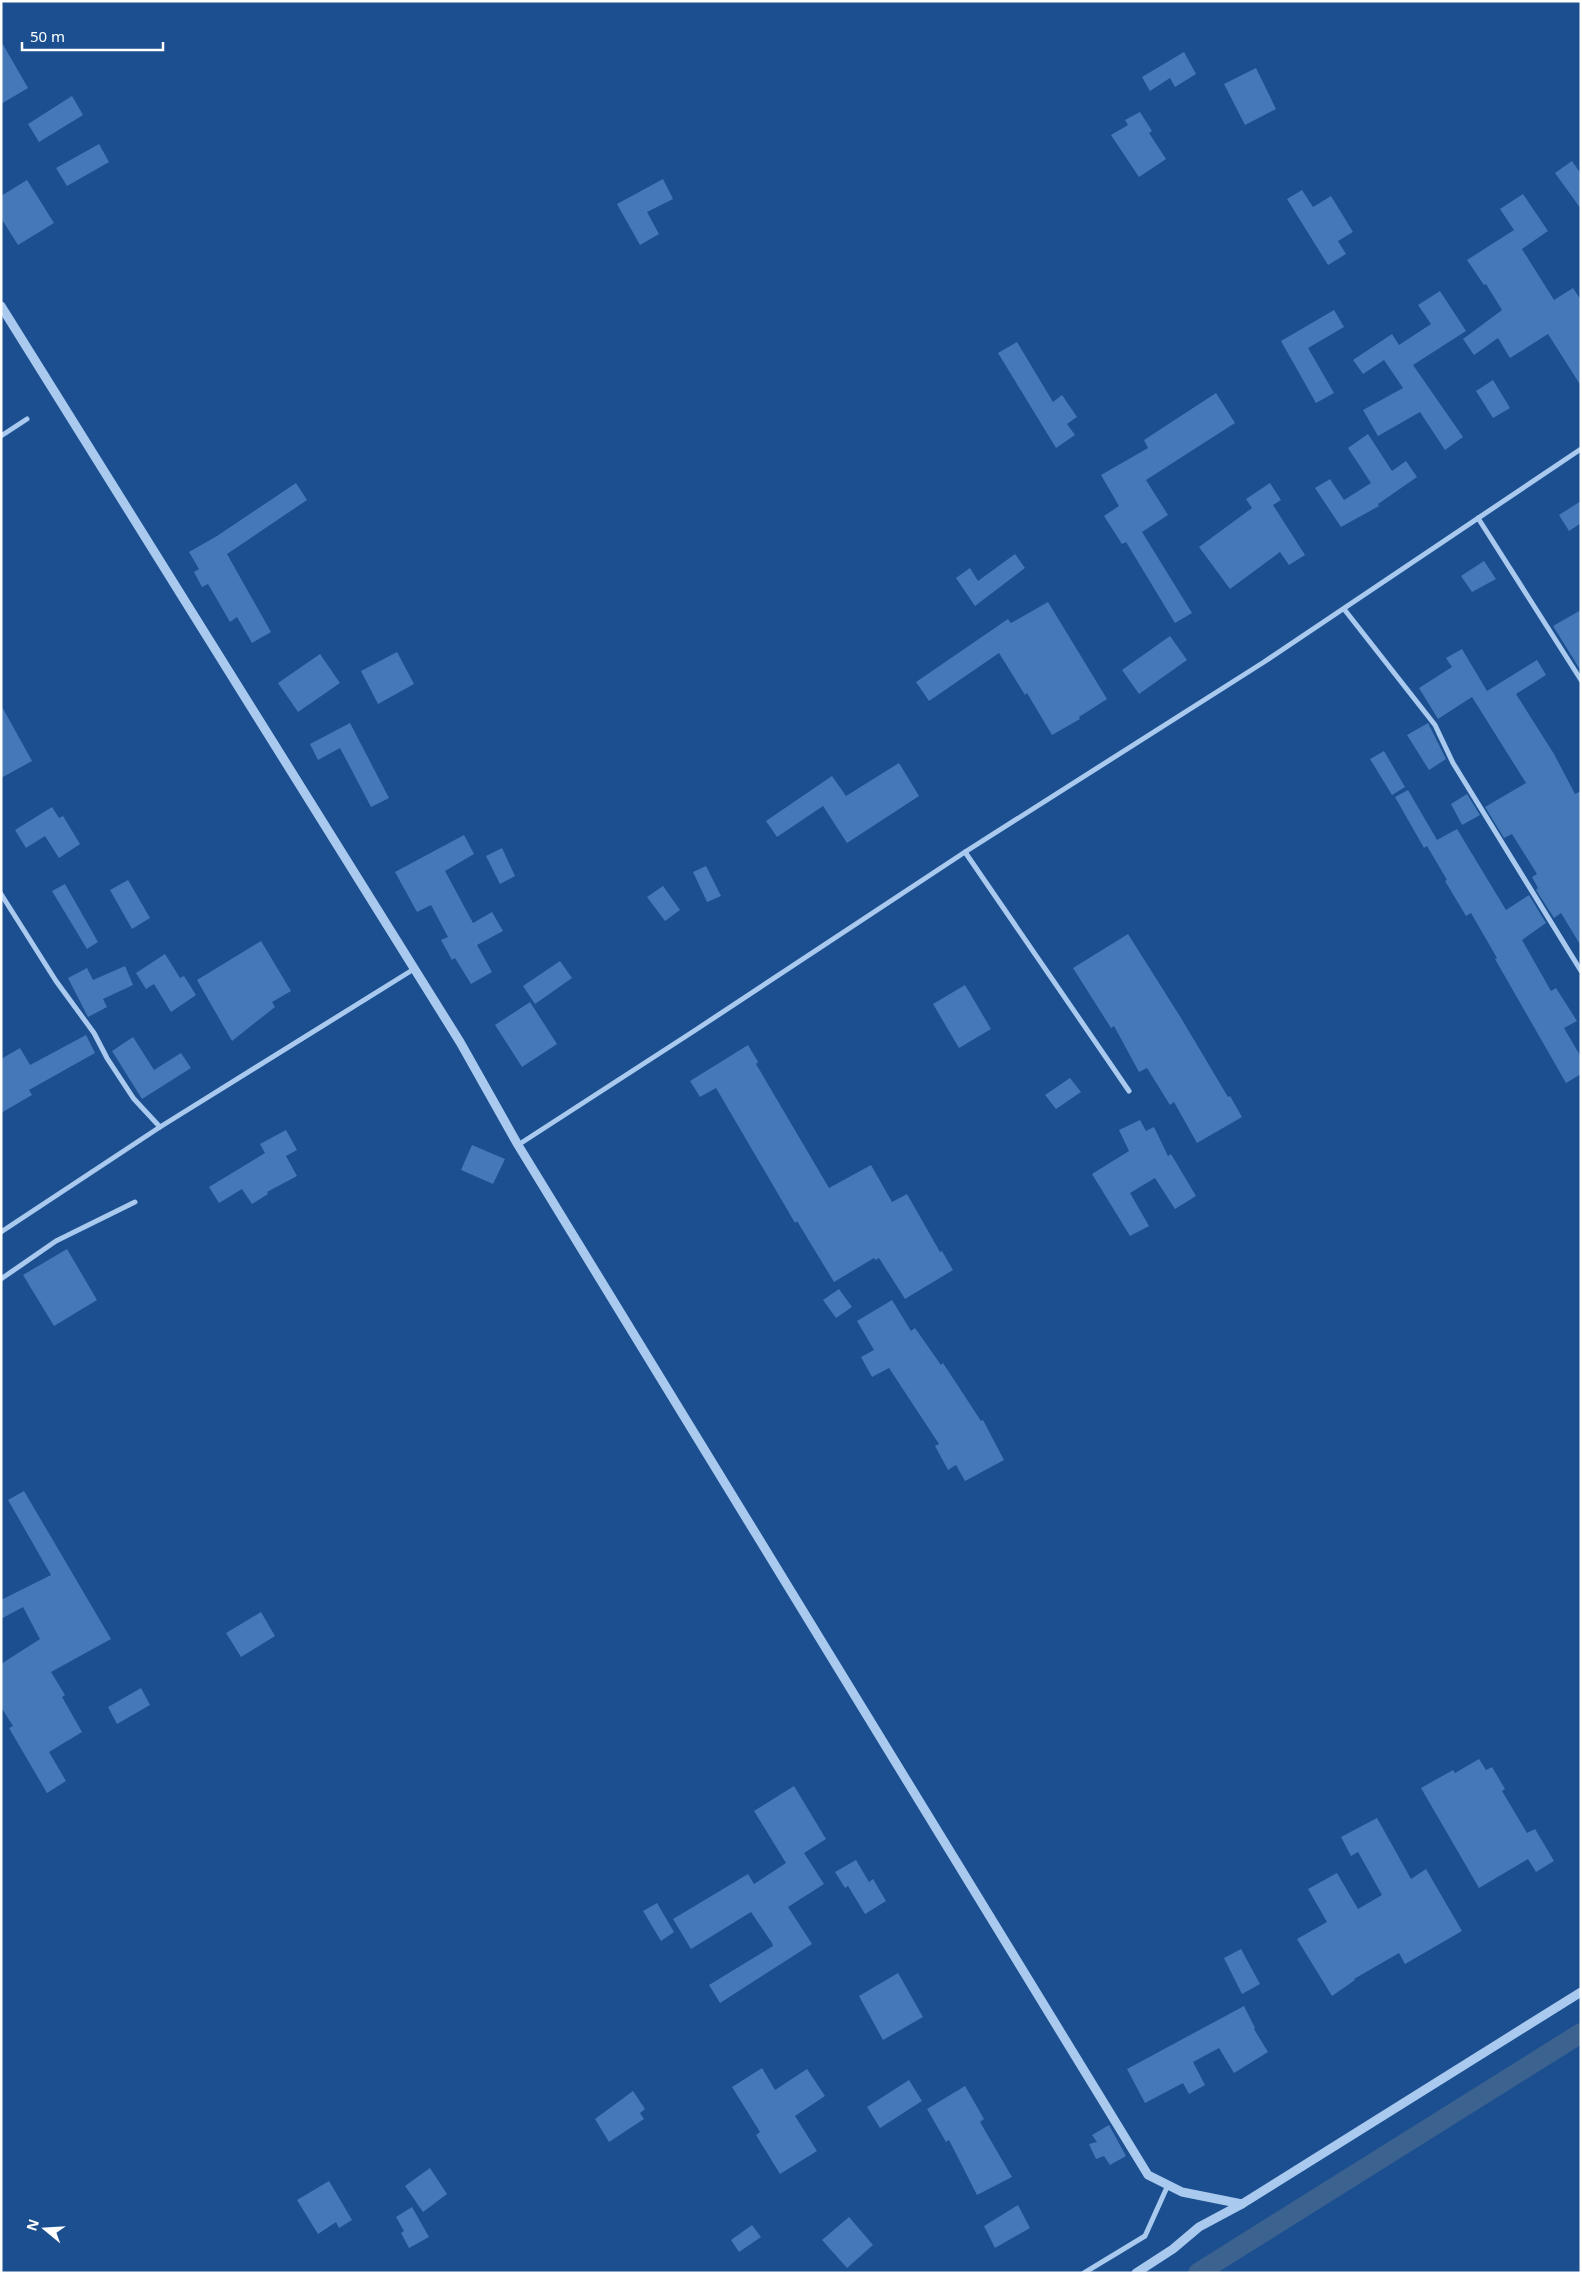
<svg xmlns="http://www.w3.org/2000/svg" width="1582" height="2274" font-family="'Noto Sans',sans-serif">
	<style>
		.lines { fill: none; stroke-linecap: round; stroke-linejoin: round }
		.canal { stroke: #3c6290; stroke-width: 20 }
		.building { fill: #4478b7 }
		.minor { stroke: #a9c9ee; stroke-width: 5 }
		.tertiary { stroke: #a9c9ee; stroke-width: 9 }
	</style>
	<rect width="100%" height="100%" fill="#1b4f8f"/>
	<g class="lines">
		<polyline class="canal" points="1198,2273 1581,2033"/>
	</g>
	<g class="building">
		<polygon points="1,41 28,88 1,104"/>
		<polygon points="1184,52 1196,74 1175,87 1170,78 1150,91 1142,77"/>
		<polygon points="1256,68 1276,109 1245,125 1224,84"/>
		<polygon points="72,96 83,115 39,142 28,124"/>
		<polygon points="1140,112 1152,131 1149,133 1166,159 1139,177 1111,135 1128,125 1125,120"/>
		<polygon points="99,144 109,162 67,186 56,168"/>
		<polygon points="1572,161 1581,174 1581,209 1555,173"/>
		<polygon points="663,179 673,199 647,212 659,234 640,245 617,204"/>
		<polygon points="27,180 54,223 18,245 1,218 1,196"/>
		<polygon points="1302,190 1313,207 1331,196 1353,232 1338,241 1346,254 1328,265 1287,199"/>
		<polygon points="1523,194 1548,231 1522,249 1554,300 1573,288 1581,300 1581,386 1548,334 1510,358 1498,338 1474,355 1463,339 1502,310 1486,284 1484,285 1467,260 1514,230 1500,209"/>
		<polygon points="1440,291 1466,331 1413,365 1463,437 1445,450 1420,412 1378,436 1363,410 1403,388 1384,360 1363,374 1353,360 1392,334 1399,345 1431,324 1418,305"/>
		<polygon points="1334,310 1344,327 1308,348 1334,393 1316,403 1281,341"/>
		<polygon points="1017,342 1053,402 1062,395 1077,417 1067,424 1075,435 1056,448 998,353"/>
		<polygon points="1493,380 1510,408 1493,418 1476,391"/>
		<polygon points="1216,393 1235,423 1146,480 1168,515 1142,532 1192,613 1175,623 1126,542 1122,544 1104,516 1119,506 1101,475 1148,448 1144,440"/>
		<polygon points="1368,434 1392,471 1406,461 1417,477 1378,504 1379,506 1341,527 1315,488 1330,479 1344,500 1371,483 1348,448"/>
		<polygon points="296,483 307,500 227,554 271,632 252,643 237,617 230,622 208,584 202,587 194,572 199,569 189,552 217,536"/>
		<polygon points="1270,483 1281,500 1273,505 1305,555 1289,565 1280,552 1230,589 1199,547 1252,508 1246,499"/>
		<polygon points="1581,501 1581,523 1569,531 1559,515"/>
		<polygon points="1015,554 1025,568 975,606 956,578 970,568 978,581"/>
		<polygon points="1484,561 1496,579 1472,592 1461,576"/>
		<polygon points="1048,602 1107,699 1079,717 1080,719 1052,735 1027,693 1025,695 999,653 929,701 916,682 1008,619 1011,623"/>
		<polygon points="1581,610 1581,671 1553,626"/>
		<polygon points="1170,636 1187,660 1139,694 1122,670"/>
		<polygon points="1462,649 1487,691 1537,660 1546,675 1516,694 1554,754 1575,794 1581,791 1581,946 1561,913 1554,918 1536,890 1538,888 1532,877 1537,874 1512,834 1504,838 1485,807 1526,783 1472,697 1438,719 1419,688 1452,667 1446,658"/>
		<polygon points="397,652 414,684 378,704 361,671"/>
		<polygon points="320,654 340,683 298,712 278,683"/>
		<polygon points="1,705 32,761 1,778"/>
		<polygon points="350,723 389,798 371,807 340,748 318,760 310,744"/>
		<polygon points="1428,723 1446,759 1429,770 1407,735"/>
		<polygon points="1384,751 1405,787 1392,795 1370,759"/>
		<polygon points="899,763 919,796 847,843 823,806 777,837 766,821 832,776 846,796"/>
		<polygon points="1408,790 1437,840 1457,829 1506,910 1529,895 1546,923 1522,940 1551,991 1556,988 1577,1021 1564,1028 1581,1057 1581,1074 1566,1083 1495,959 1497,958 1471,913 1466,916 1445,881 1447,880 1427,846 1424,848 1395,797"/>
		<polygon points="1467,794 1480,815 1462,825 1451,804"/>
		<polygon points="52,807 59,818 63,816 80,844 59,858 45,836 26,848 15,830"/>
		<polygon points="464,835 474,854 445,871 473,923 492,912 503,931 477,945 492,972 471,984 455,958 452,960 441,940 448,937 431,905 417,912 395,872"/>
		<polygon points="502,848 515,876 500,884 486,856"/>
		<polygon points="706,866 721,896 707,902 693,872"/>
		<polygon points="128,880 150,918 132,929 110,890"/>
		<polygon points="65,884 98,942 87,949 52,891"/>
		<polygon points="663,886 680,910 665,921 647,897"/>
		<polygon points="1128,934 1181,1018 1228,1097 1230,1096 1242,1117 1197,1143 1174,1102 1170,1105 1147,1068 1139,1072 1114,1026 1111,1028 1073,968"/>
		<polygon points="261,941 291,991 272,1002 275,1007 232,1041 197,980"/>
		<polygon points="165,954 180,978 184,976 196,995 171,1012 154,984 146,989 136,973"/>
		<polygon points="560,961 572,978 535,1004 523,986"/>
		<polygon points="125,966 133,985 103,999 107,1007 88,1017 68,978 87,968 93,980"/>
		<polygon points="965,985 991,1029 959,1048 933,1004"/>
		<polygon points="530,1002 557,1044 522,1067 495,1025"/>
		<polygon points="86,1035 95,1053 29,1090 32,1095 1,1113 1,1059 20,1048 30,1065"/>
		<polygon points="133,1037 154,1070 181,1053 191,1068 142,1099 112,1051"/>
		<polygon points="748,1045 758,1062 756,1064 829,1188 871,1165 892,1202 907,1194 940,1252 942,1251 953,1270 905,1299 879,1258 875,1260 874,1258 834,1282 797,1221 795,1223 716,1088 700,1097 690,1081"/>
		<polygon points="1070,1078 1081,1092 1056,1109 1045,1095"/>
		<polygon points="1140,1120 1146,1131 1154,1127 1168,1156 1171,1154 1196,1196 1175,1209 1155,1178 1130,1193 1149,1226 1130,1236 1092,1174 1129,1151 1119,1130"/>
		<polygon points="286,1130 297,1150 286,1156 297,1176 267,1192 268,1194 252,1204 242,1189 219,1203 209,1187 265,1153 260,1144"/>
		<polygon points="472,1145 505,1159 493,1184 461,1170"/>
		<polygon points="67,1249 97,1300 54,1326 23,1275"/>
		<polygon points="839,1289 852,1307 836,1318 823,1300"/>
		<polygon points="892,1300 911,1331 915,1328 941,1365 943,1363 981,1421 983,1420 1004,1460 965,1481 956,1465 948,1470 935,1446 939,1444 889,1368 872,1377 861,1357 874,1350 857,1321"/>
		<polygon points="24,1491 111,1639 51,1672 65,1695 62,1697 82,1732 49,1752 66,1781 47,1793 9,1728 13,1726 1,1707 1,1664 40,1639 23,1607 1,1619 1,1600 51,1575 8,1500"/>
		<polygon points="261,1612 275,1636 241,1657 226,1633"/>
		<polygon points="141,1688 150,1705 117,1724 108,1707"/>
		<polygon points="1479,1759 1486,1770 1492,1767 1505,1789 1502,1791 1527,1833 1535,1829 1554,1861 1536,1872 1528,1859 1479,1888 1421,1788 1453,1770 1455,1773"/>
		<polygon points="794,1786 826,1839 804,1853 824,1884 788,1907 812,1944 720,2003 709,1985 773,1946 772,1943 751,1912 691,1949 673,1919 748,1874 754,1884 786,1863 754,1811"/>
		<polygon points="1377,1818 1411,1879 1426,1869 1462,1931 1405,1964 1399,1953 1354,1979 1355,1980 1332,1996 1297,1939 1327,1922 1308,1889 1337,1873 1358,1909 1382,1895 1358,1852 1351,1856 1341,1837"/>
		<polygon points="856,1860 869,1882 873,1879 886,1901 865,1914 848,1886 845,1888 835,1872"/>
		<polygon points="657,1903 674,1932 661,1941 643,1911"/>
		<polygon points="1241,1949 1260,1984 1242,1994 1224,1958"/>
		<polygon points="898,1973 923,2017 883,2040 859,1996"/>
		<polygon points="1244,2006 1255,2028 1254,2029 1268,2052 1234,2073 1219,2048 1193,2062 1205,2085 1189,2094 1183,2083 1145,2103 1127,2069"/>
		<polygon points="762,2068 775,2090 807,2069 825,2096 795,2116 817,2151 780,2174 756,2135 760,2132 732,2087"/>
		<polygon points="909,2080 922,2101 880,2128 867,2107"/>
		<polygon points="965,2086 984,2119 980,2122 1012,2177 977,2195 949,2140 946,2142 927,2109"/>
		<polygon points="633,2091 645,2109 640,2113 644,2119 609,2142 595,2119"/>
		<polygon points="1109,2125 1126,2156 1110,2165 1104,2156 1096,2159 1089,2144 1097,2142 1092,2135"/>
		<polygon points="430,2168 447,2194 423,2212 405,2186"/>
		<polygon points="329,2181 352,2220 339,2228 336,2222 318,2234 297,2200"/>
		<polygon points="1018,2205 1030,2228 995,2248 984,2226"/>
		<polygon points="412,2207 429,2237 409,2248 401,2233 404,2231 396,2217"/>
		<polygon points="849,2217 873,2245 847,2268 822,2240"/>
		<polygon points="752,2225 761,2237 739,2252 731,2240"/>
	</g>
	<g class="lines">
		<g class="minor">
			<polyline points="1,436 27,419"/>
			<polyline points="1478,518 1581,680"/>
			<polyline points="1344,609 1435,725 1453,763 1581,971"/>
			<polyline points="965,852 1129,1091"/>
			<polyline points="1,894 56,981 94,1033 107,1058 134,1099 160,1127"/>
			<polyline points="518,1145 694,1031 965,852 1264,662 1581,449"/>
			<polyline points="1,1232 160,1127 414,969"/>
			<polyline points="1,1279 56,1241 135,1202"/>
			<polyline points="1084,2273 1145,2236 1168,2185"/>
		</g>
		<g class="tertiary">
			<polyline points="1,306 460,1042 518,1145 1148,2175 1182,2192 1242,2204 1581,1992"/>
			<polyline points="1136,2273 1173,2249 1199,2227 1242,2204"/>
		</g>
	</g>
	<rect width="1582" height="2274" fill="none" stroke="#ffffff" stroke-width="5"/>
	<g transform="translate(45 2229) rotate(288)" stroke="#1b4f8f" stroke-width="4" paint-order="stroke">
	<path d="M0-4L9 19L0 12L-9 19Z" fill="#ffffff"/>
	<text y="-8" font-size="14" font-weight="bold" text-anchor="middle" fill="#ffffff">N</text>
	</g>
	<path d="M22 42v8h141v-8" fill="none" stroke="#ffffff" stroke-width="2.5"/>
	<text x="30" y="42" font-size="15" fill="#ffffff" stroke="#1b4f8f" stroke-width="4" paint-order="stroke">50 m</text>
</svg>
